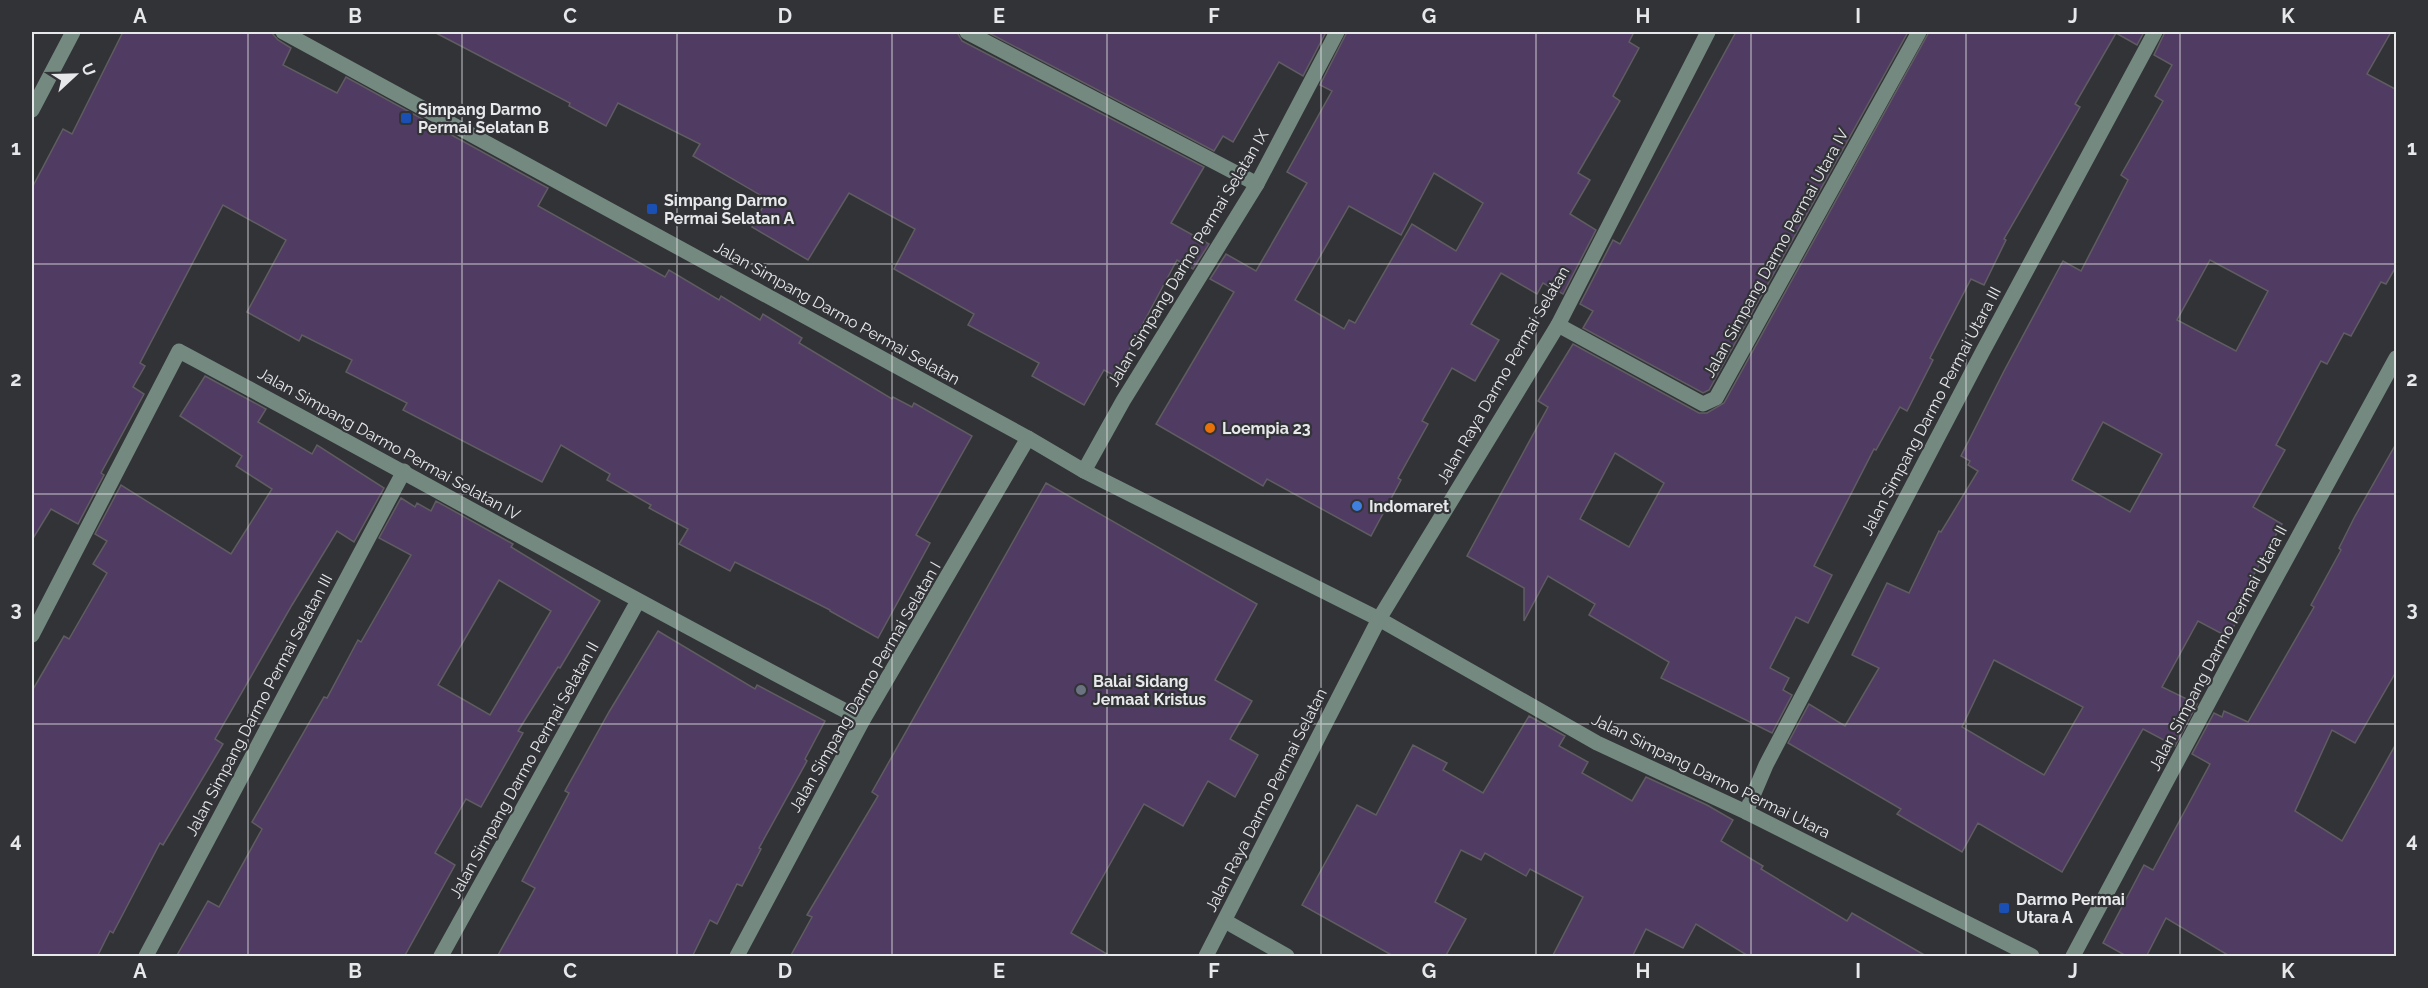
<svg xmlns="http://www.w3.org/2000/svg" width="2428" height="988" font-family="Raleway,sans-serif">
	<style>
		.building { fill: #503c62; stroke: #5f5d62; stroke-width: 1.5; fill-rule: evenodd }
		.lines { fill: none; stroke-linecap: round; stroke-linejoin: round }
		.minor { stroke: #748a80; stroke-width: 15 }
		.grid { fill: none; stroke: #e7e8ea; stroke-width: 1.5; stroke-opacity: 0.55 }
		.transit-dot { fill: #1a4fb4; stroke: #323337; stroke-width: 2 }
		.food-dot { fill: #e8710a; stroke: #323337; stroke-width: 2 }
		.shop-dot { fill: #3f7fe0; stroke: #323337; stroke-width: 2 }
		.worship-dot { fill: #6b7280; stroke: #323337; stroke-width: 2 }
		.labels { text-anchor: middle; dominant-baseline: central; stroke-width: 4.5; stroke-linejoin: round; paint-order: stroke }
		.poi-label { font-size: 16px; font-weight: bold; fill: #e7e8ea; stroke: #323337; text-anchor: start }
		.street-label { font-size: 16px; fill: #e7e8ea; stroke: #323337 }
		.neatline { fill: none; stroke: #e7e8ea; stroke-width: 2 }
		.grid-label { font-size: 20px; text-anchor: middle; font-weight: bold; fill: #e7e8ea }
	</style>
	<rect width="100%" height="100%" fill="#323337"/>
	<g class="building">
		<polygon points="123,32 271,32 278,40 291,48 283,65 337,93 346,77 548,188 538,206 665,277 669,270 719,300 721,296 760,320 763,314 802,338 799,343 892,399 893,397 912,407 914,403 972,436 916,535 930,543 878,638 830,611 830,610 735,562 730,571 679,544 688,529 649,508 651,505 607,480 610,474 561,445 542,482 403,410 407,403 346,372 352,360 302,335 299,341 247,312 286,240 223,205 140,363 145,366 133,387 144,394 101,473 104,475 78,524 51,509 32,540 32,188 63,129 72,134"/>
		<polygon points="434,32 957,32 962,41 1204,167 1171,223 1209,244 1193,269 1177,260 1115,376 1104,370 1084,405 1032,376 1039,363 968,325 974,314 894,269 915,229 849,193 808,260 752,227 767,199 693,156 700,144 618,103 606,126 569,106 570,103"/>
		<polygon points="987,32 1326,32 1303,76 1279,62 1233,142 1223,136 1214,151"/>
		<path d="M1347 32H1634L1629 42 1639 48 1613 96 1620 101 1578 173 1590 180 1570 214 1596 230 1563 294 1543 283 1537 294 1501 273 1471 324 1499 340 1475 381 1452 368 1422 421 1428 424 1398 478 1401 480 1371 536 1267 479 1263 486 1156 424 1234 292 1210 279 1226 254 1256 271 1307 183 1287 172 1332 91 1320 85ZM1434 173 1483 203 1456 251 1412 224 1355 323 1349 320 1344 329 1295 300 1349 206 1401 235Z"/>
		<polygon points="1736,32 1908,32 1709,390 1703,393 1583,328 1593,311 1580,304 1613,240 1620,244"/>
		<path d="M1929 32H2144L2137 45 2116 33 2075 104 2080 107 2004 239 2006 240 1984 285 1971 279 1930 358 1933 360 1907 411 1900 407 1876 450 1874 449 1814 566 1832 575 1808 623 1796 617 1770 668 1789 678 1783 690 1792 695 1772 733 1661 678 1669 662 1589 615 1595 604 1548 576 1524 621V588L1467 556 1548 407 1538 401 1573 344 1699 413H1707L1724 403ZM1615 453 1664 483 1629 547 1580 519Z"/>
		<path d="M2165 32H2391L2367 74 2397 90V265L2386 284 2381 282 2351 336 2344 333 2327 364 2321 361 2276 445 2285 450 2253 507 2282 524 2252 578 2258 582 2228 637 2198 621 2162 687 2197 704 2175 746 2143 729 2062 872 1978 823 1962 852 1897 814 1901 809 1788 743 1809 704 1845 726 1879 668 1852 655 1887 583 1909 593 1939 531 1941 532 1978 471 1968 465 1970 461 1961 456 2004 371 2063 261 2081 271 2128 180 2121 175 2163 101 2155 96 2172 65 2154 55ZM2210 260 2268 291 2236 351 2177 320ZM2103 422 2162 454 2130 512 2072 480ZM1994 660 2083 707 2044 775 1962 727Z"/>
		<polygon points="205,376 266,409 258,422 312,454 317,445 384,488 354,542 337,531 292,605 215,739 223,744 163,845 160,843 113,933 110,931 97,957 32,957 32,691 64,636 69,639 107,573 93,564 107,541 95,534 121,485 231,554 272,489 236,466 242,456 180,416"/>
		<polygon points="2397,442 2397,670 2355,743 2332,730 2295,811 2342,841 2397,742 2397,957 2231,957 2166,918 2146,957 2128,957 2103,943 2144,865 2153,870 2210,764 2192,754 2214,713 2222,717 2224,711 2248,722 2314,607 2311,605 2341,550 2339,548 2354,518"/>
		<polygon points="1046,483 1257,604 1215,680 1252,701 1230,739 1258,755 1235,797 1208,781 1183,826 1144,804 1071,933 1112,957 790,957 812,917 807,915 878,796 872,792"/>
		<path d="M401 498 415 507 417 503 431 511 436 501 513 544 511 547 600 601 560 668 558 667 518 731 523 733 481 807 466 799 435 853 455 865 404 957H176L208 901 219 907 262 829 252 822 324 697 327 698 358 640 361 642 411 555 379 538ZM499 580 551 611 490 715 438 685Z"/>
		<polygon points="658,631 755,689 757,685 825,721 805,759 807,761 759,848 761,849 742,886 737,884 717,924 710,920 692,957 497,957 535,888 522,881 569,793 565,791 609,712"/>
		<polygon points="1529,716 1565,736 1559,746 1588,762 1582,773 1632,801 1646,777 1707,805 1733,820 1721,841 1763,866 1761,869 1847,921 1852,913 1928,957 1750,957 1696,924 1683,948 1646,929 1632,957 1552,957 1583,897 1530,869 1526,876 1485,853 1481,860 1461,850 1435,902 1466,919 1445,957 1395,957 1302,905 1357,805 1376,815 1413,745 1447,763 1443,770 1483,793"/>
	</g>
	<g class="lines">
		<g class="minor">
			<polyline points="283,32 1028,438 1084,471 1379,619 1597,743 1746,812 2032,956"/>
			<polyline points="967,32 1257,184"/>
			<polyline points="32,110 73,32"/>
			<polyline points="1558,325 1703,404 1716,398 1919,32"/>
			<polyline points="1084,471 1123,401 1257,184 1337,32"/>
			<path d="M32 635 179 351C408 473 634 601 863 720"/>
			<polyline points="1746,812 1766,765 1983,351 2155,32"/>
			<polyline points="1225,921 1287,956"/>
			<polyline points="146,956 404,471"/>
			<polyline points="441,956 638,601"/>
			<polyline points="737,956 863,720 1028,438"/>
			<polyline points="1206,956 1379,619 1558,325 1708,32"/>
			<polyline points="2073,956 2249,627 2396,358"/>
		</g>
	</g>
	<path class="grid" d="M248 32V956M462 32V956M677 32V956M892 32V956M1107 32V956M1321 32V956M1536 32V956M1751 32V956M1966 32V956M2180 32V956M32 264H2396M32 494H2396M32 724H2396"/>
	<g class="transit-dot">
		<rect x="400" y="112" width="12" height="12" rx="3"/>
		<rect x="646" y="203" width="12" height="12" rx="3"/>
		<rect x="1998" y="902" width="12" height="12" rx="3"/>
	</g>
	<circle class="food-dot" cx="1210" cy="428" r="6"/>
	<circle class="shop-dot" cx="1357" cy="506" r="6"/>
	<circle class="worship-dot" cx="1081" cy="690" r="6"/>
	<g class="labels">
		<g class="poi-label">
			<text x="418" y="109">Simpang Darmo<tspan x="418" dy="18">Permai Selatan B</tspan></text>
			<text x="664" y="200">Simpang Darmo<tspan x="664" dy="18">Permai Selatan A</tspan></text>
			<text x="1222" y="428">Loempia 23</text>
			<text x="1369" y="506">Indomaret</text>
			<text x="1093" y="681">Balai Sidang<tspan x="1093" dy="18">Jemaat Kristus</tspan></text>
			<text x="2016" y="899">Darmo Permai<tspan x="2016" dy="18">Utara A</tspan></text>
		</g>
		<g class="street-label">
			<text transform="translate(1776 253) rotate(-61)">Jalan Simpang Darmo Permai Utara IV</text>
			<text transform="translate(1188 258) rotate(-59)">Jalan Simpang Darmo Permai Selatan IX</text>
			<text transform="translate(837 313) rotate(29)">Jalan Simpang Darmo Permai Selatan</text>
			<text transform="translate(1503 375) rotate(-60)">Jalan Raya Darmo Permai Selatan</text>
			<text transform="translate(1931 411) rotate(-62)">Jalan Simpang Darmo Permai Utara III</text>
			<text transform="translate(389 444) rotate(29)">Jalan Simpang Darmo Permai Selatan IV</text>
			<text transform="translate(2218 648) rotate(-62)">Jalan Simpang Darmo Permai Utara II</text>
			<text transform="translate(865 687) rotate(-60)">Jalan Simpang Darmo Permai Selatan I</text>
			<text transform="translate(259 705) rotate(-62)">Jalan Simpang Darmo Permai Selatan III</text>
			<text transform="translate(524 770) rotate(-61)">Jalan Simpang Darmo Permai Selatan II</text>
			<text transform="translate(1711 776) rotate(26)">Jalan Simpang Darmo Permai Utara</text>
			<text transform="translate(1266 800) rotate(-63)">Jalan Raya Darmo Permai Selatan</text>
		</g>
	</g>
	<rect width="2428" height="988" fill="none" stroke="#323337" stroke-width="66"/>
	<g transform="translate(75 75) rotate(68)" stroke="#323337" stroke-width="4.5" paint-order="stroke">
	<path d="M0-4.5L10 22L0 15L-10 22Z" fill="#e7e8ea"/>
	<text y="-9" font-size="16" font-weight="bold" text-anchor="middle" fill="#e7e8ea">U</text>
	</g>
	<rect x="33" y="33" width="2362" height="922" class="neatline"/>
	<g class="grid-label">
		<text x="140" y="23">A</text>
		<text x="355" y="23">B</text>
		<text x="570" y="23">C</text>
		<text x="785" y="23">D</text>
		<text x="999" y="23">E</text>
		<text x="1214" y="23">F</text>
		<text x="1429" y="23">G</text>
		<text x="1643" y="23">H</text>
		<text x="1858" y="23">I</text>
		<text x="2073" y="23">J</text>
		<text x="2288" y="23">K</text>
		<text x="16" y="155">1</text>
		<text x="2412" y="155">1</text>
		<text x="16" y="386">2</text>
		<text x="2412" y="386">2</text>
		<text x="16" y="616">3</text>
		<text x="2412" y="616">3</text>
		<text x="16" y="847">4</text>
		<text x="2412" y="847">4</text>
		<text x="140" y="978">A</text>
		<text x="355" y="978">B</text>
		<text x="570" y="978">C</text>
		<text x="785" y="978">D</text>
		<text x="999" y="978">E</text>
		<text x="1214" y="978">F</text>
		<text x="1429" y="978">G</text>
		<text x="1643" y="978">H</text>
		<text x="1858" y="978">I</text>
		<text x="2073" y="978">J</text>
		<text x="2288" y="978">K</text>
	</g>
</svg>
